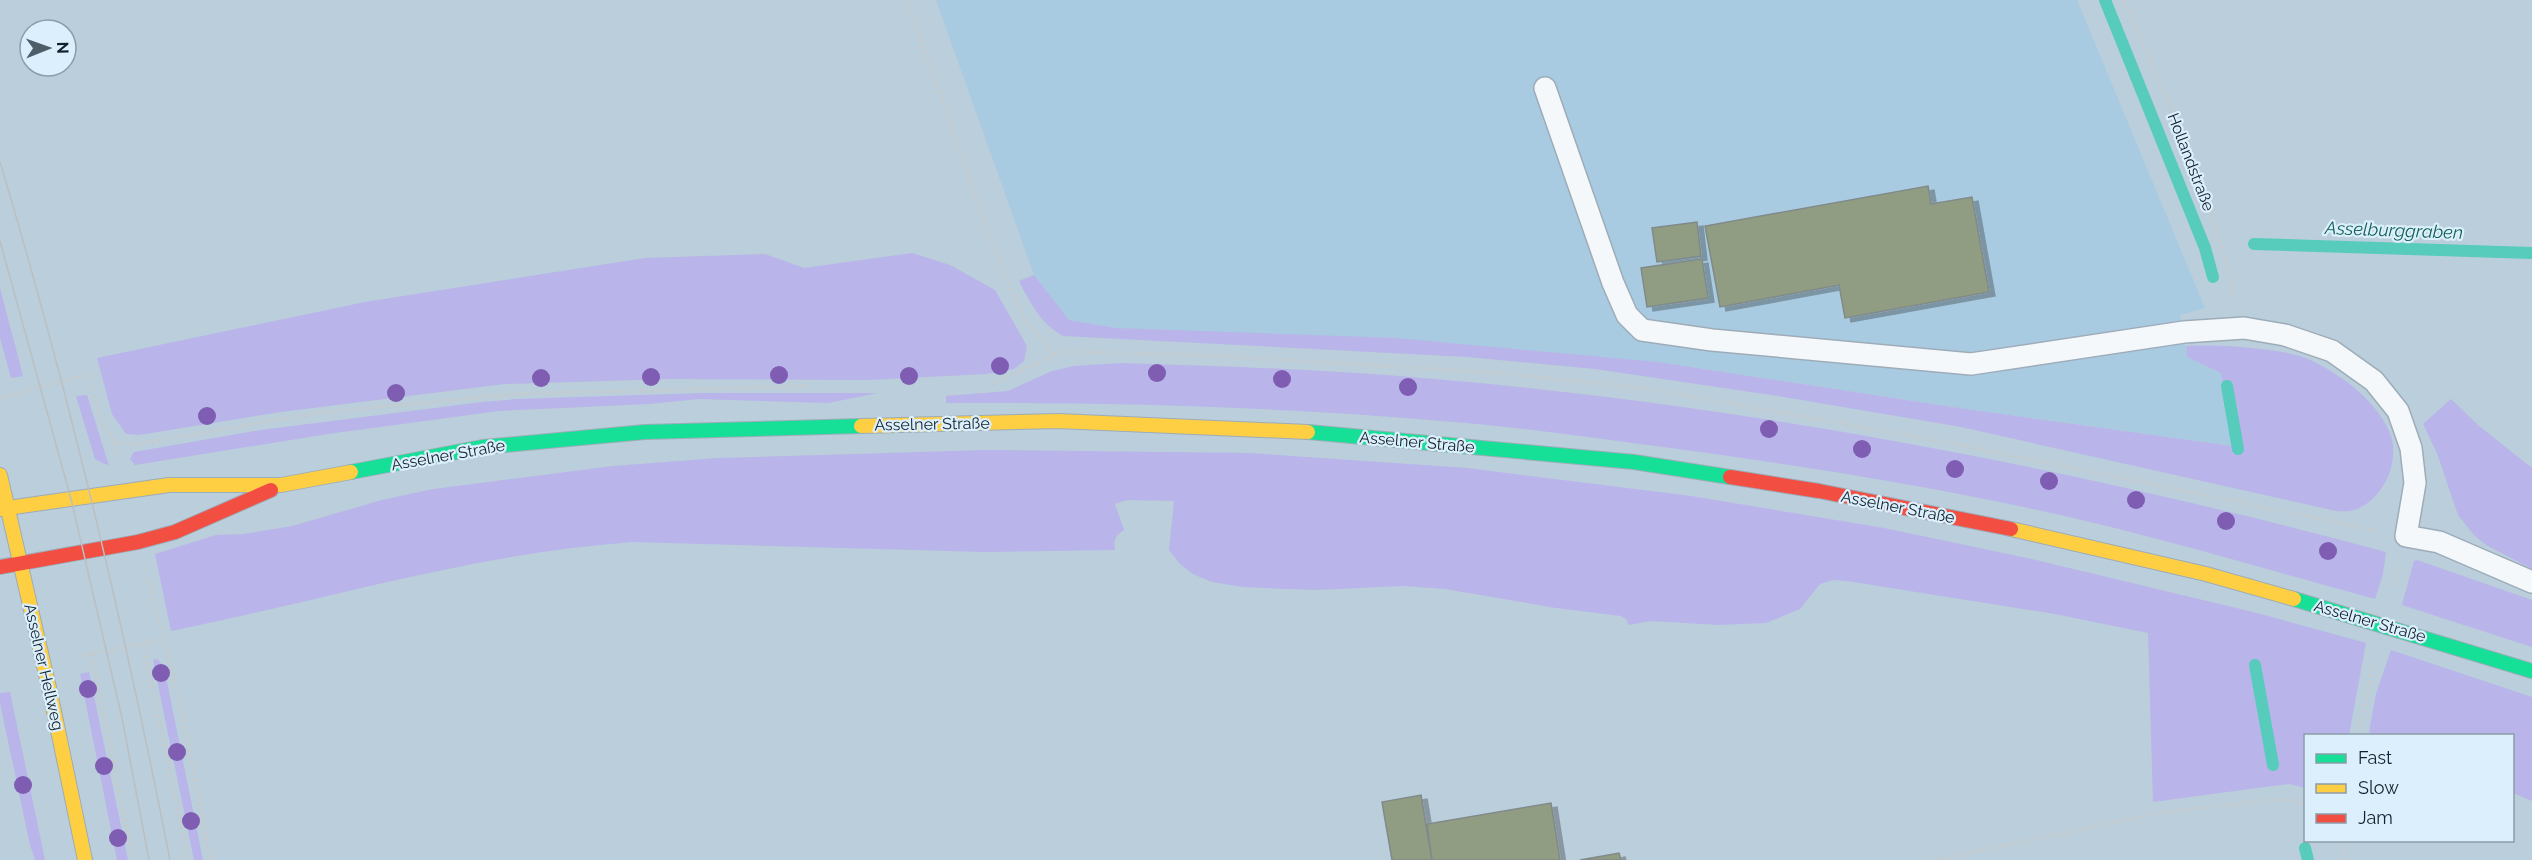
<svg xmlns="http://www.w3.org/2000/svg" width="2532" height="860" font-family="Raleway,sans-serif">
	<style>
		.built { fill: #a9cbe1 }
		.green { fill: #b9b4e9 }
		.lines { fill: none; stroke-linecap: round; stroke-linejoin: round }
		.stream { stroke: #57cbbc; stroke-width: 12 }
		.building { fill: #909d82; stroke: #808a8a; stroke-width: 1.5; filter: url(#shadow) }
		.lane-casing { stroke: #9dacb8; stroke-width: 24 }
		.fast-casing { stroke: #9dacb8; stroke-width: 16 }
		.slow-casing { stroke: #9dacb8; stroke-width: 16 }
		.jam-casing { stroke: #9dacb8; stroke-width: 16 }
		.path { stroke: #c4cbce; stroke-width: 4; stroke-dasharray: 3 3; stroke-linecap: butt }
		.lane { stroke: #f5f8fa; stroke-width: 21 }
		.fast { stroke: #16e098; stroke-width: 14 }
		.slow { stroke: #ffcf43; stroke-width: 14 }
		.jam { stroke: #f24e42; stroke-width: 14 }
		.tram { stroke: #babfc2; stroke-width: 1.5 }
		.tree { fill: #7e5db2 }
		.labels { text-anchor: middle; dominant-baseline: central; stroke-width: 4.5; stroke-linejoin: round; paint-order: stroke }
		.street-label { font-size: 16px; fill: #13212b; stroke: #dceffc }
		.water-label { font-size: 18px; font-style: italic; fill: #116254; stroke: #dceffc }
	</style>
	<defs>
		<filter id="shadow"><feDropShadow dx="6" dy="4" stdDeviation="0" flood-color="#0004"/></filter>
	</defs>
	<rect width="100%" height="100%" fill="#bacedc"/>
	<polygon class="built" points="936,0 2077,0 2205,308 2180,315 2187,357 2221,373 2233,446 1952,407 1658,362 1116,328 1069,320 1034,275"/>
	<g class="green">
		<polygon points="912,253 950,265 995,290 1027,346 1024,361 1014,369 986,374 869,380 670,379 504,384 281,412 139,435 126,434 112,414 97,358 365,302 645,258 765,254 804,268"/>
		<path d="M1034 275 1069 320 1116 328 1396 338 1658 362 1952 407 2232 446 2221 373 2187 357 2186 346C2214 344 2283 348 2308 359 2339 373 2375 399 2389 431 2402 459 2384 500 2354 510 2349 512 2342 511 2336 511L1961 427 1778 396 1595 369 1467 357 1063 336C1040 323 1031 304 1019 281Z"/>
		<polygon points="0,288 23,376 11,378 0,338"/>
		<path d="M1121 363C1218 366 1314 369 1411 377 1737 403 2070 467 2386 552L2383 574 2375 599C2288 575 2202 550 2115 528 1970 492 1819 468 1671 448 1599 439 1527 428 1454 422 1285 407 1115 402 946 403V396L1008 391 1052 371 1074 366Z"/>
		<polygon points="703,393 878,393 828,403 699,399 649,404 499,411 328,434 135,465 130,459 134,452 261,430 482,402 518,399"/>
		<polygon points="87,395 109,466 95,459 76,396"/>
		<polygon points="2451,399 2479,426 2532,468 2532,569 2486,545 2474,535 2458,515 2437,453 2423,424"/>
		<path d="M986 450 1249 453 1467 468 1691 496 1884 528 2036 560 2257 613 2366 643 2349 735 2306 736 2305 788 2290 784 2272 786 2153 802 2148 633 2055 614 1847 581 1833 580 1820 584 1800 609 1766 623 1718 625 1651 621 1628 625 1627 620 1621 616 1556 608 1445 589 1404 586 1315 590 1243 587 1212 582 1193 574 1180 564 1169 550 1174 501 1127 500 1115 504 1124 530C1116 535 1113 540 1115 550L984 552 633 542C475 553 325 600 171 631L155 554 216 535 243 534 292 526 382 500 433 489 613 466 718 458Z"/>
		<polygon points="2417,560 2532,600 2532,647 2402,605 2414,561"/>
		<polygon points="2391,650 2532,697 2532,801 2513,793 2512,736 2377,736 2369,732 2376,694"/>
		<polygon points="157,659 164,667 203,860 194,860 153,660"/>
		<polygon points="89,672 128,860 117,860 80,674"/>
		<polygon points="10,692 45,860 35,860 30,845 0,703 0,693"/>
	</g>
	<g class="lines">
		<g class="stream">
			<polyline points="2105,0 2205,248 2213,277"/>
			<polyline points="2254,244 2532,253"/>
			<polyline points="2227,386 2238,449"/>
			<polyline points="2255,665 2273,765"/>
			<polyline points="2305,848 2308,860"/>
		</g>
	</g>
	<g class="building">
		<polygon points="1928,186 1931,204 1972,197 1989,292 1845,318 1839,285 1720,307 1705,226"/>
		<polygon points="1697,222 1701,256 1657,262 1652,228"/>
		<polygon points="1702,259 1708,298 1647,307 1641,268"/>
		<polygon points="1421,795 1432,860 1392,860 1382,802"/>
		<polygon points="1551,803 1560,860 1432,860 1427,824"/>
		<polygon points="1619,853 1621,860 1580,860 1614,854"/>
	</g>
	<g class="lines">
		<g class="lane-casing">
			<polyline id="lane" points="1545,88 1613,283 1627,315 1642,330 1712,340 1971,364 2184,332 2244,328 2285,335 2332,351 2374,381 2398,411 2411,448 2415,483 2406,536 2439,542 2532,582"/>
		</g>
		<g class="fast-casing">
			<g id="fast">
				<polyline points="1308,432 1634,462 1730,477"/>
				<polyline points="351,472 483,447 645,432 861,426"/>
				<polyline points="2294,599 2532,671"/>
			</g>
		</g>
		<g class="slow-casing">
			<g id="slow">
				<polyline points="861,426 1058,421 1308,432"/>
				<polyline points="0,475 50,692 85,860"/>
				<polyline points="0,509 169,485 281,485 351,472"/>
				<polyline points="2011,529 2206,574 2294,599"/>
			</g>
		</g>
		<g class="jam-casing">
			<g id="jam">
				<polyline points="1730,477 1819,491 2011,529"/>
				<polyline points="0,567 138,542 175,532 271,490"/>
			</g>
		</g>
		<g class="path">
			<polyline points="907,0 995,252 1024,319 1055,355"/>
			<path d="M2124 0C2166 96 2209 194 2235 296"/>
			<polyline points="993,383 1063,352 1199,355 1501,373 1649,389 1961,445 2374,530"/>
			<polyline points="0,398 89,374 103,426 115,442 117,453"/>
			<polyline points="115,442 132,445 316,413 516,394 809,386"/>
			<polyline points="148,580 171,666 189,746 210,860"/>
			<polyline points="2393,586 2398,568"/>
			<polyline points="143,644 188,860"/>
			<polyline points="92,654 133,860"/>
			<polyline points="81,656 163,639"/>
			<polyline points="2359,736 2374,661"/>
			<polyline points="2345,840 2347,860"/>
			<polyline points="1935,860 2159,813 2270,800 2293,800 2306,805"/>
		</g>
		<use href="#lane" class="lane"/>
		<use href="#fast" class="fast"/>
		<use href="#slow" class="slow"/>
		<use href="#jam" class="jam"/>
		<g class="tram">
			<path d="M0 162C69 392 124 625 170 860"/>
			<polyline points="0,241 71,499 122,718 149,860"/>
		</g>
	</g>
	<g class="tree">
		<circle cx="1000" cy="366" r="9"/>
		<circle cx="1157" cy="373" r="9"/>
		<circle cx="779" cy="375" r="9"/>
		<circle cx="909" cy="376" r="9"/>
		<circle cx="651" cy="377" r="9"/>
		<circle cx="541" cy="378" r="9"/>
		<circle cx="1282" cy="379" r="9"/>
		<circle cx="1408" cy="387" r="9"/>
		<circle cx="396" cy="393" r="9"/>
		<circle cx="207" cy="416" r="9"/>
		<circle cx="1769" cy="429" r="9"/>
		<circle cx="1862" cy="449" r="9"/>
		<circle cx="1955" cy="469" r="9"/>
		<circle cx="2049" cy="481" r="9"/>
		<circle cx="2136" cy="500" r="9"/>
		<circle cx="2226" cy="521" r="9"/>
		<circle cx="2328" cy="551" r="9"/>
		<circle cx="161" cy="673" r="9"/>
		<circle cx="88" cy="689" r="9"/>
		<circle cx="177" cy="752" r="9"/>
		<circle cx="104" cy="766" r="9"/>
		<circle cx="23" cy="785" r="9"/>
		<circle cx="191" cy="821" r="9"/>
		<circle cx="118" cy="838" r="9"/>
	</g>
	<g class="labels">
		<g class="street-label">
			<text transform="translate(2191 162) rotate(69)">Hollandstraße</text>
			<text transform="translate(932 424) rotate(-1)">Asselner Straße</text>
			<text transform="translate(1417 442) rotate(5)">Asselner Straße</text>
			<text transform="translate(448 455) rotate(-10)">Asselner Straße</text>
			<text transform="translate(1898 507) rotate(11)">Asselner Straße</text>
			<text transform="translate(2370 621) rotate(16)">Asselner Straße</text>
			<text transform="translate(44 667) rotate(77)">Asselner Hellweg</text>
		</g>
		<g class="water-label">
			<text transform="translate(2394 230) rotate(2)">Asselburggraben</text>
		</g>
	</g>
	<rect x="2304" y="734" width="210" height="108" fill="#dceffc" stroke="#8c9da8" stroke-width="1.5"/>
	<rect x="2316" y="754" width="30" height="9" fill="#16e098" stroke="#8c9da8" stroke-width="1.5"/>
	<text x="2358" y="764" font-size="18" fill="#13212b">Fast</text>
	<rect x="2316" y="784" width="30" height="9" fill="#ffcf43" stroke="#8c9da8" stroke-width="1.5"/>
	<text x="2358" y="794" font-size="18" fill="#13212b">Slow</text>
	<rect x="2316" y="814" width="30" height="9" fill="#f24e42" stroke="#8c9da8" stroke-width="1.5"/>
	<text x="2358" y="824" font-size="18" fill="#13212b">Jam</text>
	<g transform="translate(48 48) rotate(89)"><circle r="28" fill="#dceffc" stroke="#8c9da8" stroke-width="1.5"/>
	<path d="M0-4.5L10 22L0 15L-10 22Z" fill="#4d5e69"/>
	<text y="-9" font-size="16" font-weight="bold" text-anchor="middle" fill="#13212b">N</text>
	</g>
</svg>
